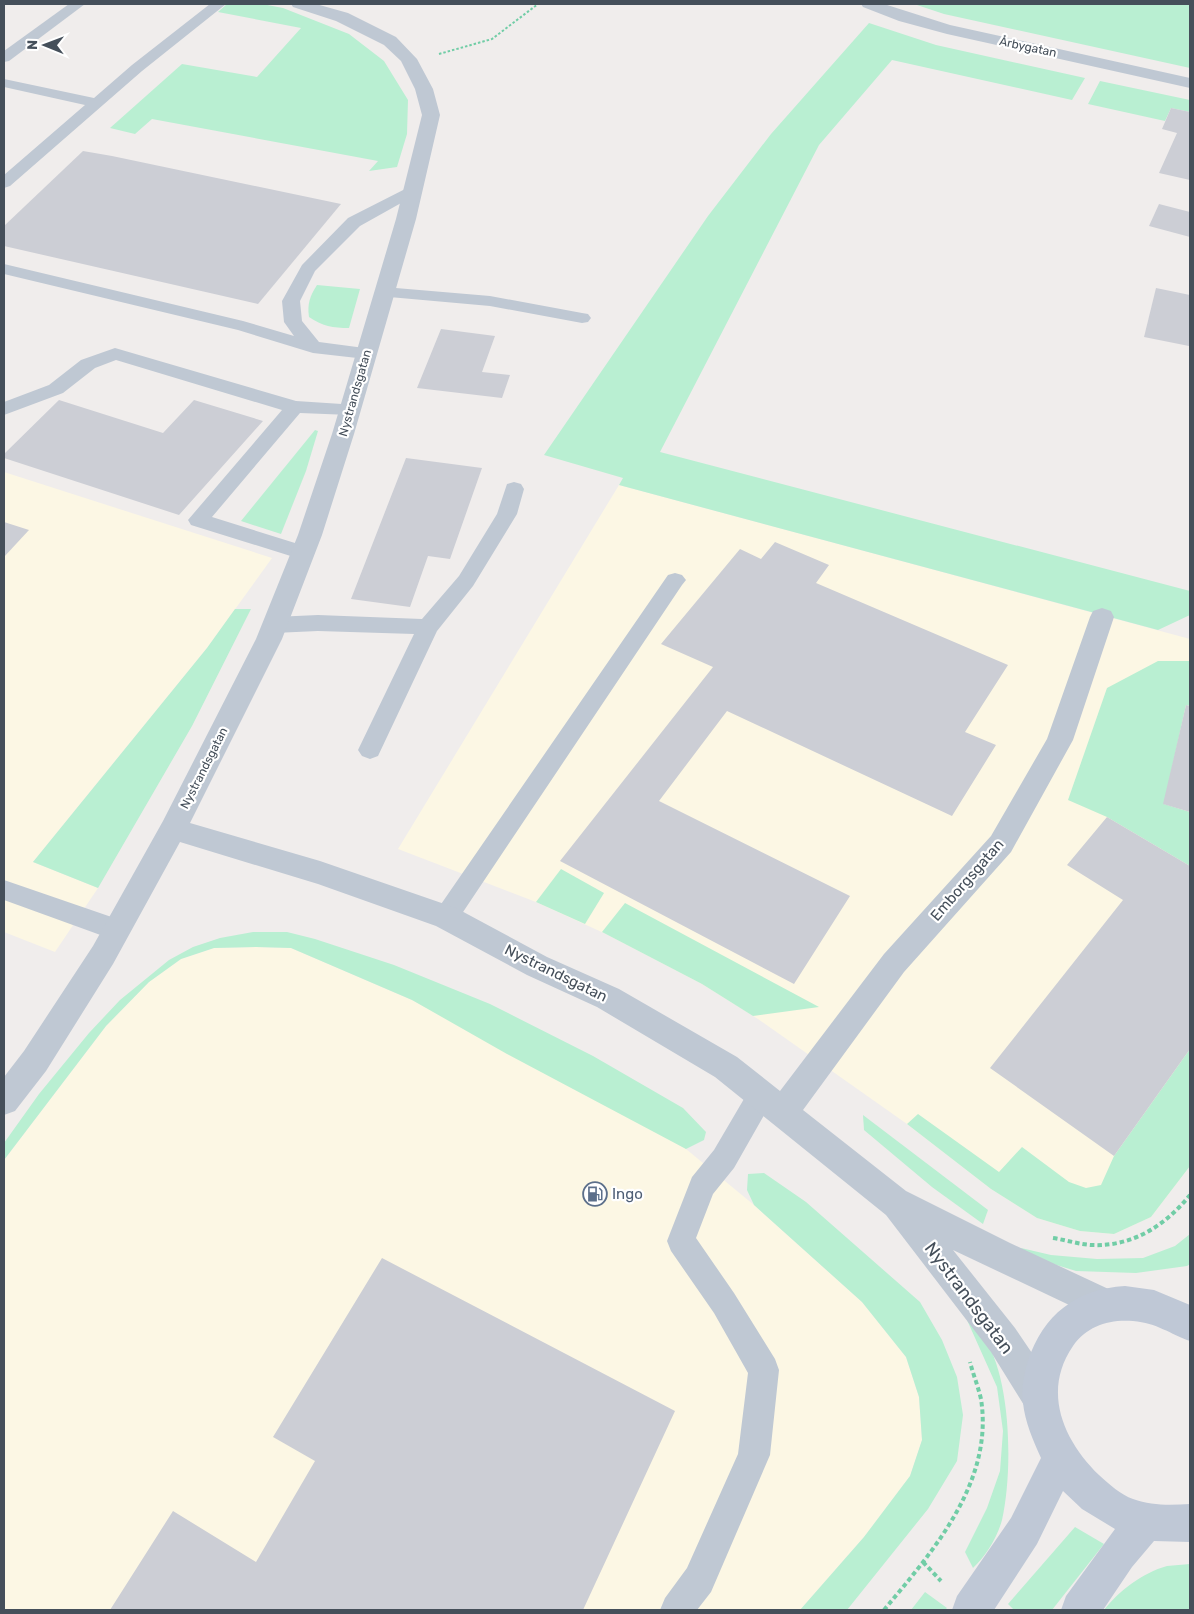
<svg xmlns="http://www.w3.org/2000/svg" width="1194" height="1614" font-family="Rubik,sans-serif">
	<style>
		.commercial { fill: #fcf7e4 }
		.green { fill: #b9efd2 }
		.building { fill: #ccced5 }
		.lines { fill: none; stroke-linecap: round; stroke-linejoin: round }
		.path-far1 { stroke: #71cda6; stroke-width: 2; stroke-dasharray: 2.5 2; stroke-linecap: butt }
		.path { stroke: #71cda6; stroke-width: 4; stroke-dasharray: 4.5 3; stroke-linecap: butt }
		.service { fill: #bfc8d3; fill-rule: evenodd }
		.minor { fill: #bfc8d3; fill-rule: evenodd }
		.secondary { fill: #bfc8d6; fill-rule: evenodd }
		.labels { text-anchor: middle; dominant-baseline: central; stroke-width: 4.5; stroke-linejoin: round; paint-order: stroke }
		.far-street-label { font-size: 12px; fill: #454f5a; stroke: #fff }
		.street-label { font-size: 15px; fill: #454f5a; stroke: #fff }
		.service-label { font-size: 15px; fill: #4e5e75; stroke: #fff; text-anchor: start }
		.near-street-label { font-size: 18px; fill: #454f5a; stroke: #fff }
	</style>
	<rect width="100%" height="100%" fill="#f0edec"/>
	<g class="commercial">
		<polygon points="4,472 272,558 207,648 33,862 98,888 55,952 4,932"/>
		<polygon points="619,485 1190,639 1190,1166 1151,1217 1114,1234 1080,1231 1037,1218 991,1189 907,1124 758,1019 702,984 606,934 536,902 398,849"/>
		<polygon points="256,947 291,948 412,1000 667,1138 686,1149 754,1205 862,1302 906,1357 919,1397 922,1440 910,1476 864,1537 800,1610 4,1610 4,1160 106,1026 149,982 181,959 214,948"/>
	</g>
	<g class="green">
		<polygon points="227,4 262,4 283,8 349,34 384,61 408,100 407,134 397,167 369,171 378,161 152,119 135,134 110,128 182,64 257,77 301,28 218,12"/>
		<polygon points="914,4 1190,4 1190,68 944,14"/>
		<polygon points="869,23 936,45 1085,78 1072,100 892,60 819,145 660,452 1190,591 1190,615 1158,630 619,485 623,478 544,455 708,216 771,134"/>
		<polygon points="1100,81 1190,100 1190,112 1171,108 1165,121 1088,104"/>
		<path d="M317 285 360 289 349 328C333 328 322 326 309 317 307 304 310 296 317 285Z"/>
		<polygon points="315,430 318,431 306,471 281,534 241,521"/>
		<polygon points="235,609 251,609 192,726 98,888 33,862 207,648"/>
		<polygon points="1158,661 1190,661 1190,706 1186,705 1164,804 1190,812 1190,866 1107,817 1068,800 1107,688"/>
		<polygon points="561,869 604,893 585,924 536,902"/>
		<polygon points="625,903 819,1007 753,1016 702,984 602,932"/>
		<polygon points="253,932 287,932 315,939 394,965 490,1004 593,1056 683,1108 706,1132 704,1140 686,1149 507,1054 412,1000 291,948 256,947 214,948 181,959 149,982 106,1026 4,1160 4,1143 39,1094 89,1033 120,1000 169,960 193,947 220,938"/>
		<polygon points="1190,1049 1190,1166 1151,1217 1114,1234 1080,1231 1037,1218 991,1189 907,1124 918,1114 999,1172 1022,1147 1069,1182 1086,1188 1101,1185 1114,1156"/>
		<polygon points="863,1115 988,1210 983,1224 932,1187 864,1130"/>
		<polygon points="764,1173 806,1202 920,1302 942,1340 957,1377 963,1415 957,1461 928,1509 847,1610 800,1610 864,1537 910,1476 922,1440 919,1397 906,1357 862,1302 754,1205 747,1190 748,1174"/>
		<polygon points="1190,1234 1190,1264 1187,1266 1136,1273 1076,1271 1024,1255 1021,1248 1051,1255 1097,1259 1143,1258 1175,1246"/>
		<path d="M967 1320C971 1324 977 1328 981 1333 1012 1373 1013 1472 1002 1520 997 1538 986 1556 973 1568L965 1552 987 1508 1000 1471 1003 1431 997 1387Z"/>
		<polygon points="1075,1527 1104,1544 1052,1610 1014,1610 1008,1604"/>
		<path d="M1190 1564V1610H1104C1119 1591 1142 1573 1167 1566 1174 1565 1183 1565 1190 1564Z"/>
		<polygon points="925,1592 947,1608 945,1610 911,1610"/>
	</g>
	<g class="building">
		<polygon points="1171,108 1190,112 1190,180 1159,173 1177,133 1162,129"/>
		<polygon points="83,151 112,156 341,204 258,304 4,246 4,226"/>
		<polygon points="1159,204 1190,212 1190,237 1149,226"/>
		<polygon points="1156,288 1190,295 1189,346 1144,337"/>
		<polygon points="441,329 495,336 482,372 510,375 502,398 417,388"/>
		<polygon points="59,400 163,433 194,400 263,421 179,515 4,458 4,454"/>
		<polygon points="406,458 482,468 450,559 428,556 410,607 351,599"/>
		<polygon points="4,522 29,530 4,557"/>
		<polygon points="775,542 829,565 816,583 1008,665 965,732 996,745 952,816 727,711 659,801 850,896 794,984 560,861 713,667 661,644 740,549 761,559"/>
		<polygon points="1186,705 1190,706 1190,812 1163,804"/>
		<polygon points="1107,817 1190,866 1190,1049 1114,1156 990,1068 1123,900 1067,865"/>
		<polygon points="382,1258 675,1411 583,1610 110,1610 173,1511 256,1562 315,1461 273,1437"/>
	</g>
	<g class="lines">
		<polyline class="path-far1" points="439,54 492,39 538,4"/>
		<g class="path">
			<path d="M1053 1238C1066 1240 1078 1244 1091 1245 1132 1247 1165 1226 1190 1195"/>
			<polyline points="923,1562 941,1581"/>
			<path d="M884 1610C933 1551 994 1482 981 1399 978 1386 973 1374 970 1362"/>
		</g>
		<g class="service">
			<polygon points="69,4 85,4 9,61 4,62 4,51"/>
			<polygon points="210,4 226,4 142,71 10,186 4,188 4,175 85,105 4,87 4,79 94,98 132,65"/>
			<polygon points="413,185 419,187 421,190 419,193 360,226 315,271 300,301 302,321 319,342 372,349 375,353 372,357 366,359 313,353 238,330 4,274 4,264 243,321 294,336 284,322 282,301 302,265 348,218"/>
			<polygon points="384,287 490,296 582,313 588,314 591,318 588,322 582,323 490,306 378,296 375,292 378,288"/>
			<polygon points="115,348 296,401 357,405 360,409 357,413 350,415 300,413 212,517 311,548 314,553 311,558 304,560 297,558 191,525 188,520 282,410 116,360 95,368 63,393 4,415 4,402 49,385 81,360"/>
			<polygon points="514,482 521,484 524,489 517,514 473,586 437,631 378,756 370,759 362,756 358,750 414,634 318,631 274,633 266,631 263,625 266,619 274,617 318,615 422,619 459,576 497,514 507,484"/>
			<polygon points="675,573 682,575 686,580 682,585 455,924 446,928 437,924 433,917 437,910 668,575"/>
			<polygon points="4,880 126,922 130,930 126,938 117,941 4,900"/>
			<polygon points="761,1084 771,1087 775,1096 734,1168 713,1194 696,1238 734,1293 775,1359 779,1370 770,1455 711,1592 697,1610 660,1610 665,1598 687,1568 738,1454 748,1373 714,1313 671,1251 667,1241 692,1177 714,1150 751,1087"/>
		</g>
		<g class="minor">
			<polygon points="291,4 316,4 348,13 396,37 417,59 433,89 440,115 416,219 354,434 322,535 282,639 190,823 320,861 456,908 547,957 619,989 737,1057 780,1091 884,954 991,836 1047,739 1090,617 1093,611 1102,608 1111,611 1114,617 1073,740 1011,852 904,972 803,1110 906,1191 1010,1243 1117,1293 1122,1305 1117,1317 1105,1322 953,1250 1015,1328 1053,1384 1058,1397 1053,1410 1040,1415 1027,1410 991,1352 886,1215 715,1077 597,1007 527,975 436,926 318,884 180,842 113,964 46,1071 15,1111 4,1115 4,1077 24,1051 93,946 163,821 256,639 298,535 332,434 396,219 422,115 415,89 401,61 384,45 336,21 293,7"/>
			<polygon points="861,4 884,4 950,25 1190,78 1190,88 947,34 899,21 863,7"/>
		</g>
		<path class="secondary" d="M1125 1286 1154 1290 1190 1305V1341C1170 1334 1157 1323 1133 1321 1109 1319 1087 1326 1073 1346 1042 1391 1063 1440 1099 1475 1109 1484 1121 1495 1133 1499 1152 1506 1171 1505 1190 1504V1542L1154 1541 1132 1567 1103 1610H1061L1066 1596 1115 1529 1082 1509 1063 1491 1037 1544 994 1610H952L957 1596 1011 1518 1041 1458C1033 1440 1025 1422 1023 1403 1021 1388 1024 1375 1028 1361 1043 1315 1076 1289 1125 1286Z"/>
	</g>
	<defs>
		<g id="fuel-ring" transform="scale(1.25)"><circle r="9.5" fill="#fff" stroke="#5c6f8a" stroke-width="1.5"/><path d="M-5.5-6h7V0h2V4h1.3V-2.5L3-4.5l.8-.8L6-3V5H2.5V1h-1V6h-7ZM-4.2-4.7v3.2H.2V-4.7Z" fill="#5c6f8a"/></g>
	</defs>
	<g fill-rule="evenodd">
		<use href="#fuel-ring" x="595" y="1194"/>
	</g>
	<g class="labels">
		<g class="far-street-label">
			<text transform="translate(1028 47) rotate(12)">Årbygatan</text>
			<text transform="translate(355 393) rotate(-74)">Nystrandsgatan</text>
			<text transform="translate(204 768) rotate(-63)">Nystrandsgatan</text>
		</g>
		<g class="street-label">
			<text transform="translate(967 880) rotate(-49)">Emborgsgatan</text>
			<text transform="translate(556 973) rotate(26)">Nystrandsgatan</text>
		</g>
		<g class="service-label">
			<text x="612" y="1194">Ingo</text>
		</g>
		<g class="near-street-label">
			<text transform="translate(969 1298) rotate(53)">Nystrandsgatan</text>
		</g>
	</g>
	<rect width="1194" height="1614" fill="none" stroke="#454f5a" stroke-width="10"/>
	<g transform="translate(45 45) rotate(271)" stroke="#ffffff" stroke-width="4" paint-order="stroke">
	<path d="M0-4L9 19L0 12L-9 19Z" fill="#454f5a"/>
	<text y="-8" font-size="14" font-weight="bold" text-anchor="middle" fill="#454f5a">N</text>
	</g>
</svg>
